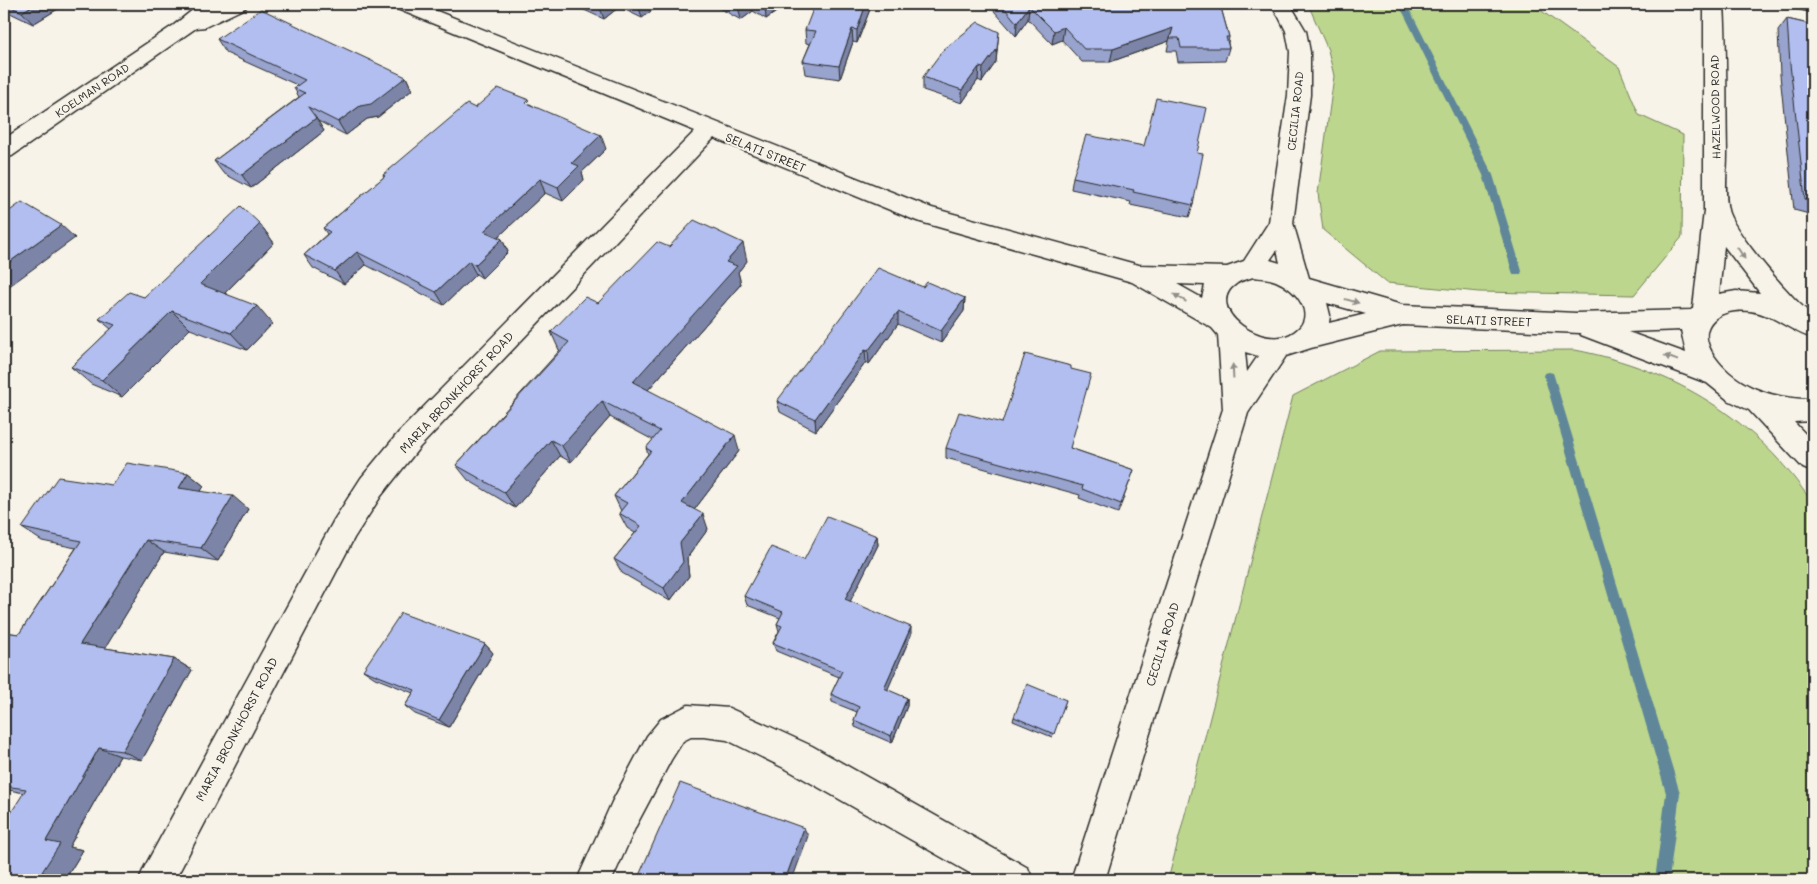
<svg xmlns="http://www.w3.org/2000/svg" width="1817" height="884" font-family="Mali,sans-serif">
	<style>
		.green { fill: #bcd68d; stroke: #74805c }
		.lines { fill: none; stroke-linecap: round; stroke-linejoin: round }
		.stream { fill: #5f8799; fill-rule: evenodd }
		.minor-casing { stroke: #2b2b2b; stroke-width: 3 }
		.minor { fill: #f7f3e8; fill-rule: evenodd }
		.wall { fill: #98a3ce; stroke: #2b2b2b }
		.shaded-wall { fill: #7c85a7; stroke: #2b2b2b }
		.building { fill: #b1beef; stroke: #2b2b2b }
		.oneway { fill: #918f8a }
		.labels { text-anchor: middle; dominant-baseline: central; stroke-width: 4; stroke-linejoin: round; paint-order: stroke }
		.far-street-label { font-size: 11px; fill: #2b2b2b; stroke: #f7f3e8 }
		.street-label { font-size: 12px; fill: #2b2b2b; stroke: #f7f3e8 }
	</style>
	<rect width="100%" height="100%" fill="#f7f3e8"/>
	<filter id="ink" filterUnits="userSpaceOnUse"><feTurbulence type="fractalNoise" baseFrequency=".02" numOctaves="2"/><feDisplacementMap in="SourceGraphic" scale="10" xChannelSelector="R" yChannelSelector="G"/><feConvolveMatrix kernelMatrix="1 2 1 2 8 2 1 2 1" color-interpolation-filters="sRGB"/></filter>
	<g filter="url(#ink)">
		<g class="green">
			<polygon points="1308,4 1532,4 1619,67 1639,115 1683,135 1682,237 1634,295 1479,292 1387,283 1323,230 1318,193 1334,76 1328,50"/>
			<path d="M1575 350C1674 369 1757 419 1813 504V880H1168L1293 396 1380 351Z"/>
		</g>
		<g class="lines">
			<g class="stream">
				<polygon points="1397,4 1405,4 1412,14 1493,175 1522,271 1521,274 1513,274 1512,271 1483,175 1404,14"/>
				<polygon points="1549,372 1553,373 1554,376 1680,793 1669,880 1655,880 1666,793 1544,376 1545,373"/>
			</g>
			<g class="minor-casing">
				<g id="minor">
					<polygon points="200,4 248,4 245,8 205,27 196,28 12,156 4,158 4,139 174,25"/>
					<path d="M392 4H419L932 208 1139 265 1227 267 1244 261 1269 222 1288 95 1290 52 1286 31 1279 17 1270 4H1290L1306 31 1310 52V95L1293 223 1309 278 1402 305 1576 313 1691 310 1693 308 1704 211V4H1724C1727 53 1726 103 1727 153 1727 170 1724 194 1728 210 1732 230 1796 305 1813 315V338C1791 332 1774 314 1750 311 1719 307 1693 326 1715 357 1737 388 1777 400 1813 399V421L1794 422 1813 442V472L1803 468 1749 410 1728 400 1707 383 1581 335 1580 333 1403 325 1311 348 1286 356 1248 413 1105 880H1071L1223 409 1218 335 1212 328 1132 282 917 221 714 138 419 448 381 496 354 538 175 880H139L144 868 334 520 361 478 399 432 695 131 395 8ZM1724 246 1760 293 1736 291 1719 294ZM1277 250 1280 263 1270 260ZM1253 277C1261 278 1269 278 1276 281 1296 289 1318 316 1294 332 1264 353 1202 308 1236 284 1240 280 1248 279 1253 277ZM1177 284 1205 285 1202 298ZM1327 303 1366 314 1329 323 1330 315ZM1681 330 1686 353 1628 332ZM1245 352 1258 356 1247 372Z"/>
					<polygon points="1792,4 1813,4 1813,12 1795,8"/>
					<polygon points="688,705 729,708 812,746 1028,868 1033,880 982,880 788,770 727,740 704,737 691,737 683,741 671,760 636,826 612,880 577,880 612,802 647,736 661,719"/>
				</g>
			</g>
			<use href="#minor" class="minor"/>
		</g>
		<g class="wall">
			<polygon points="4,4 66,4 33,24 4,10"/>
			<polygon points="571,4 660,4 642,18 619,7 604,19"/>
			<polygon points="712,4 788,4 766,19 753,11 741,20"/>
			<polygon points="872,4 857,43 853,42 840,79 805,74 803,61 810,44 806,43 805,30"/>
			<polygon points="988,4 1220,4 1229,37 1228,43 1229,48 1225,61 1178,62 1176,51 1167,51 1169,41 1110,62 1082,62 1062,40 1052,44 1028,19 1016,36"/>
			<polygon points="1787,19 1813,25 1813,215 1794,210 1780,75 1778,31"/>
			<polygon points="999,32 996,62 982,82 978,80 962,103 923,90 923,77"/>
			<polygon points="217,39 406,77 412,90 378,117 367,119 346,135 318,121 324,131 251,188 223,173 214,161 299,97 294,88 297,85 226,53"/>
			<polygon points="530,104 606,149 582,172 584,180 563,201 545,193 498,237 502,239 508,252 482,278 476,274 444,305 366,265 344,284 313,268 304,255 327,234 323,228 384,177 383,175 475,108"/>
			<polygon points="1144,146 1197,153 1193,205 1189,217 1130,205 1131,202 1071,189 1073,177"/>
			<polygon points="260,224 274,243 225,293 272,324 247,350 190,329 122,397 91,384 71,367 111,329 99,319 144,297"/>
			<polygon points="669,247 747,261 738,272 741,284 648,390 739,451 694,510 708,529 687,558 689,576 670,601 622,573 614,559 635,533 627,528 619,513 621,511 614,496 648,454 646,448 653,440 610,417 571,462 560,456 515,508 468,480 456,465 560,350 559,350 551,332 598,303"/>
			<polygon points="923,287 965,298 964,311 941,343 898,324 869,364 866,362 816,431 780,412 777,401"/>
			<polygon points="1071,369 1070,448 1134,470 1118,513 1079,498 1080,495 946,458 946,448 1002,423"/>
			<polygon points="188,473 204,486 201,491 248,509 218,561 164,552 105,648 174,659 192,670 142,760 120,756 69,847 83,850 66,878 4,880 24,793 4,789 4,632 19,634 76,548 42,541 22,528 112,485"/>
			<polygon points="877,536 878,545 850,601 911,635 887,690 907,698 907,706 892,743 855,727 854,720 857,712 832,702 831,694 839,677 776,651 773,643 779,631 777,624 780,618 747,605 744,596 804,560"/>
			<polygon points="485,644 493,653 449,727 415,714 405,706 413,693 375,678 363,670"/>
			<polygon points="1066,700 1052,737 1013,721 1014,717"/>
		</g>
		<g class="shaded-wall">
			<polygon points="35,4 66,4 33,24 22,12"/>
			<polygon points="601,4 618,4 619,7 604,19 599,5"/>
			<polygon points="638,4 660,4 642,18"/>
			<polygon points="742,4 752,4 753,11 741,20 738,6"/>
			<polygon points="766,4 788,4 766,19 765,5"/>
			<polygon points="866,4 872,4 857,43 857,30"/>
			<polygon points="1029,6 1028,19 1016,36 1017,23"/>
			<polygon points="1064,27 1062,40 1052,44 1054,31"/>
			<polygon points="1173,28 1169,41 1110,62 1113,49"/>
			<polygon points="852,29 853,42 840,79 839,66"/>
			<polygon points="997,49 996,62 982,82 983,68"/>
			<polygon points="979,67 978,80 962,103 962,90"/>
			<polygon points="406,77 412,90 378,117 367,119 346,135 338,122 360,106"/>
			<polygon points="316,118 324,131 251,188 242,175"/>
			<polygon points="601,135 606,149 582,172 584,180 563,201 558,187 572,163"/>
			<polygon points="540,179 545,193 491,244 484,231"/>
			<polygon points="260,224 274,243 216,302 200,284"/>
			<polygon points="61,225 75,238 4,290 4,266"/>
			<polygon points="502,239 508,252 482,278 475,265"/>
			<polygon points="743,243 747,261 738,272 741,284 640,399 633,382 726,262"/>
			<polygon points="357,252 366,265 344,284 335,271"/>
			<polygon points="469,261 476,274 444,305 436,292"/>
			<polygon points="965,298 964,311 941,343 941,331"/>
			<polygon points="257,306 272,324 247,350 231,333"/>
			<polygon points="172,311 190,329 122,397 102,380"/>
			<polygon points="898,312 898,324 869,364 868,351"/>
			<polygon points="865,350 866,362 816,431 815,419"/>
			<polygon points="602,401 610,417 571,462 562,446"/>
			<polygon points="735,435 739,451 688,518 682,503"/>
			<polygon points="551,440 560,456 515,508 504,492"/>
			<polygon points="188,473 204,486 195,501 179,488"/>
			<polygon points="233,496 248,509 218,561 201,548"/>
			<polygon points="703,514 708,529 687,558 689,576 670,601 664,588 680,543"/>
			<polygon points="877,536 878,545 847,608 845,599"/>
			<polygon points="146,540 164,552 101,655 80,644"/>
			<polygon points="911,627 911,635 885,696 884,688"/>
			<polygon points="485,644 493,653 449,727 439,720"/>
			<polygon points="174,659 192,670 142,760 122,751"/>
			<polygon points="907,698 907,706 892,743 891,736"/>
			<polygon points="99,748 120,756 69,847 83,850 66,878 73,880 48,880 42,872 46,841"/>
			<polygon points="804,828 808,836 792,880 785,880"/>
		</g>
		<g class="building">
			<polygon points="5,4 35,4 22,12"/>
			<polygon points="734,4 742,4 738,6"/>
			<polygon points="815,4 866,4 857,30 852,29 839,66 803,61 816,31 805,30"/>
			<polygon points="1001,4 1220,4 1229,37 1226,37 1229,48 1181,48 1179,38 1170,38 1173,28 1113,49 1084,49 1064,27 1054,31 1029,6 1017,23"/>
			<polygon points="261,9 406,77 371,104 360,106 338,122 308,107 316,118 242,175 214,161 305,93 294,88 305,80 217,39"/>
			<polygon points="1787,19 1813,25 1813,201 1805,199 1790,64"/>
			<polygon points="978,22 999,32 997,49 983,68 979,67 962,90 923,77 943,50"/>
			<polygon points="498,88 529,100 526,103 601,135 572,163 579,166 558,187 540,179 484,231 502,239 475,265 469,261 436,292 357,252 335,271 304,255 330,232 323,228 385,176 383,175 467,104 475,108"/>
			<polygon points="1156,98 1207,108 1197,153 1203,154 1193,205 1133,192 1134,190 1073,177 1086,135 1144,146"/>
			<polygon points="22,202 61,225 4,266 4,215"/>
			<polygon points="241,206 260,224 200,284 257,306 231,333 172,311 102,380 71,367 115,325 99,319 129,292 144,297"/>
			<polygon points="694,220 743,243 726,262 737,266 633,382 735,435 682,503 703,514 680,543 683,562 664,588 614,559 641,526 619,513 627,503 614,496 651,451 646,448 660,431 602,401 562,446 551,440 504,492 456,465 569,342 551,332 585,297 598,303 657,242 669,247"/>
			<polygon points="878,268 923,287 927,282 965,298 941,331 898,312 868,351 865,350 815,419 777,401"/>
			<polygon points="1025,354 1071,366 1071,369 1091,374 1070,448 1134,470 1121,504 1082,489 1083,486 946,448 959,412 1002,423"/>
			<polygon points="127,463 188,473 179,488 233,496 201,548 146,540 80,644 174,659 122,751 99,748 46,841 60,844 42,872 51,875 48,880 4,880 4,824 26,789 4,786 4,632 19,634 81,541 22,528 58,477 112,485"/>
			<polygon points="827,516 877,536 845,599 911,627 884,688 907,698 891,736 854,720 859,707 831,694 842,671 773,643 782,626 777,624 783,612 744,596 771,547 804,560"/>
			<polygon points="401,613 485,644 439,720 405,706 415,690 363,670"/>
			<polygon points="1027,684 1066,700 1054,734 1014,717"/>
			<polygon points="680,783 804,828 785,880 637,880"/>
		</g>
		<defs><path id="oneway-solid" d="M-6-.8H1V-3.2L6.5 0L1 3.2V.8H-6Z" transform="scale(1.25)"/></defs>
		<g class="oneway">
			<use href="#oneway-solid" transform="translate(1741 253) rotate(57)"/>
			<use href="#oneway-solid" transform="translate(1180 298) rotate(-149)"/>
			<use href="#oneway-solid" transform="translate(1352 301) rotate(16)"/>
			<use href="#oneway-solid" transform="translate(1671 358) rotate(-159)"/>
			<use href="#oneway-solid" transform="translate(1233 371) rotate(-93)"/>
		</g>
	</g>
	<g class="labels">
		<g class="far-street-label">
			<text transform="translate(92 90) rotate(-34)">KOELMAN ROAD</text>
			<text transform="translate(1715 107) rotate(-91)">HAZELWOOD ROAD</text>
			<text transform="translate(1295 111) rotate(-84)">CECILIA ROAD</text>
		</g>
		<g class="street-label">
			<text transform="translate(766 152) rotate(22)">SELATI STREET</text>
			<text transform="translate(1489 320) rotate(2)">SELATI STREET</text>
			<text transform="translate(456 392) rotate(-47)">MARIA BRONKHORST ROAD</text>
			<text transform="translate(1162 644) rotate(-73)">CECILIA ROAD</text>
			<text transform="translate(236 729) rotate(-62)">MARIA BRONKHORST ROAD</text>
		</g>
	</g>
	<rect width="1817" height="884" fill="none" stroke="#f7f3e8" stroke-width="20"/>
	<rect x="10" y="10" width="1797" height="864" fill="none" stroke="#2b2b2b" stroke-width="2" filter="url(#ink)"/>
</svg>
